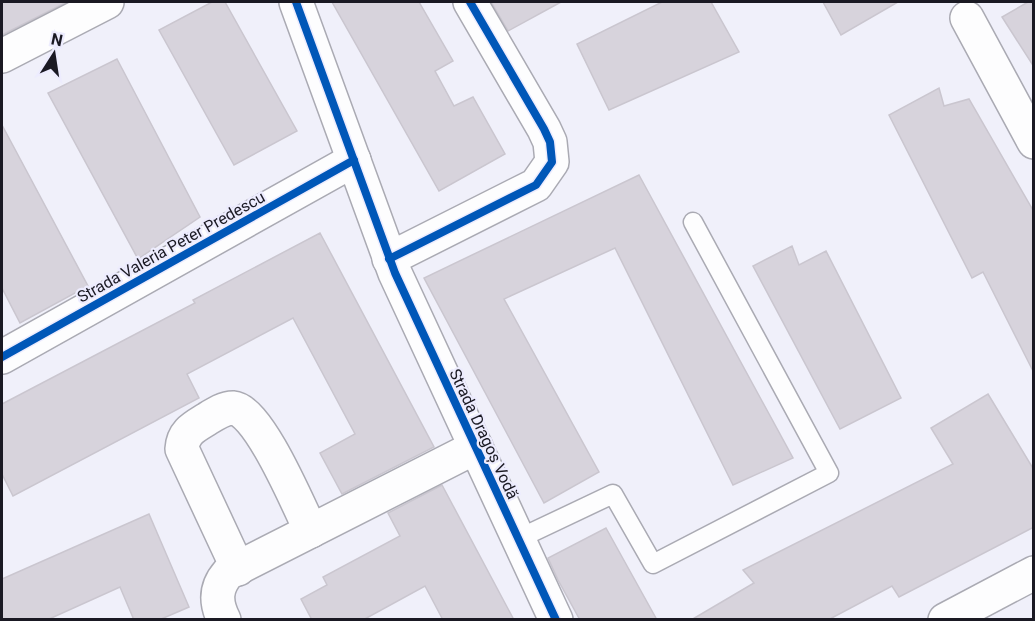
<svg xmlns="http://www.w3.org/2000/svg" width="1035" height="621" font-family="Roboto,sans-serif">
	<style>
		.building { fill: #d7d3dc; stroke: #cac6cf; stroke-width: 1.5 }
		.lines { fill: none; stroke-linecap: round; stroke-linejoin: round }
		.service-casing { stroke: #aaaab3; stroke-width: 21 }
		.minor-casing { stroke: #aaaab3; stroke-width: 36 }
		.service { stroke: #fdfdfe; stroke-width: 18 }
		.minor { stroke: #fdfdfe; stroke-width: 33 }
		.cycleway-casing { stroke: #edecfe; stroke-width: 11 }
		.cycleway { stroke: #0057b8; stroke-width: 8 }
		.labels { text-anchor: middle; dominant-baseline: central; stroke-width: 4.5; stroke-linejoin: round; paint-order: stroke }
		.street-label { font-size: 16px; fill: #1a1923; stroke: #edecfe }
	</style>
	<rect width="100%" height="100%" fill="#f0f0fa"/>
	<g class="building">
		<polygon points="2,2 67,2 2,35"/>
		<polygon points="212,2 225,2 297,131 234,165 159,30"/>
		<polygon points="332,2 419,2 453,61 435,71 454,106 473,97 505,154 439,191"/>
		<polygon points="491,2 561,2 508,31"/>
		<polygon points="662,2 711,2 739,52 609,110 577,44"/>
		<polygon points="823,2 898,2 841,35"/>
		<polygon points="1028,2 1034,2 1034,67 1002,17"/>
		<polygon points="117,59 200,217 138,259 48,93"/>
		<polygon points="939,88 944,106 969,99 1034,212 1034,373 983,272 972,278 889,115"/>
		<polygon points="2,125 88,286 20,323 2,288"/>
		<polygon points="639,175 793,458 733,485 615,248 504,299 599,472 544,503 424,278"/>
		<polygon points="320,233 434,447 342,494 320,453 355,434 293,318 187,374 199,398 13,496 2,474 2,404 195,303 193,300"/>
		<polygon points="792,246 799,265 826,251 901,398 840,429 753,266"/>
		<polygon points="988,394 1034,470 1034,527 899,597 892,586 828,620 691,620 754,583 743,570 953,464 931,428"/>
		<polygon points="442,485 514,620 443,620 425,586 363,620 312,620 301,599 327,585 323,577 400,536 388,513"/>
		<polygon points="149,514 189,607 159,620 134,620 120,587 47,620 2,620 2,579"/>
		<polygon points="606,528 657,620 580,620 558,580 548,558"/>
	</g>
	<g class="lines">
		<g class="service-casing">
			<polyline id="service" points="518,539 613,494 653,564 829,473 693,222"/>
		</g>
		<g class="minor-casing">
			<g id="minor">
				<polyline points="296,2 395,273 556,620"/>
				<polyline points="967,18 1034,142"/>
				<polyline points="2,56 107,2"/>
				<polyline points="389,259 536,185 552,162 550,142 544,129 470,2"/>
				<polyline points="2,357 354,160"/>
				<path d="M238 569 182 449C183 432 194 427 207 419 215 414 224 408 233 408 259 410 299 507 311 531"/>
				<path d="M224 620C215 602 215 588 228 573L476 447"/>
				<polyline points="945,620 1034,573"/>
			</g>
		</g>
		<use href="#service" class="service"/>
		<use href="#minor" class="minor"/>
		<g class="cycleway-casing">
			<g id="cycleway">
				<polyline points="296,2 395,273 556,620"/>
				<polyline points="389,259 536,185 552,162 550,142 544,129 470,2"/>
				<polyline points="2,357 354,160"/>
			</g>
		</g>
		<use href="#cycleway" class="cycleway"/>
	</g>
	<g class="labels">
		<g class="street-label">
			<text transform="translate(171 247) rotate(-29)">Strada Valeria Peter Predescu</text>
			<text transform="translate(484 434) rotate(65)">Strada Dragoș Vodă</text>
		</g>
	</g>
	<rect width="1035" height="621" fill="none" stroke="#1a1923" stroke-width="6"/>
	<g transform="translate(54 54) rotate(12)" stroke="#edecfe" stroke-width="4.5" paint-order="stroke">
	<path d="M0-4.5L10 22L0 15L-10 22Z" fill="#1a1923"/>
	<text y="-9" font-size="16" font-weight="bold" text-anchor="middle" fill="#1a1923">N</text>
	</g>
</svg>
